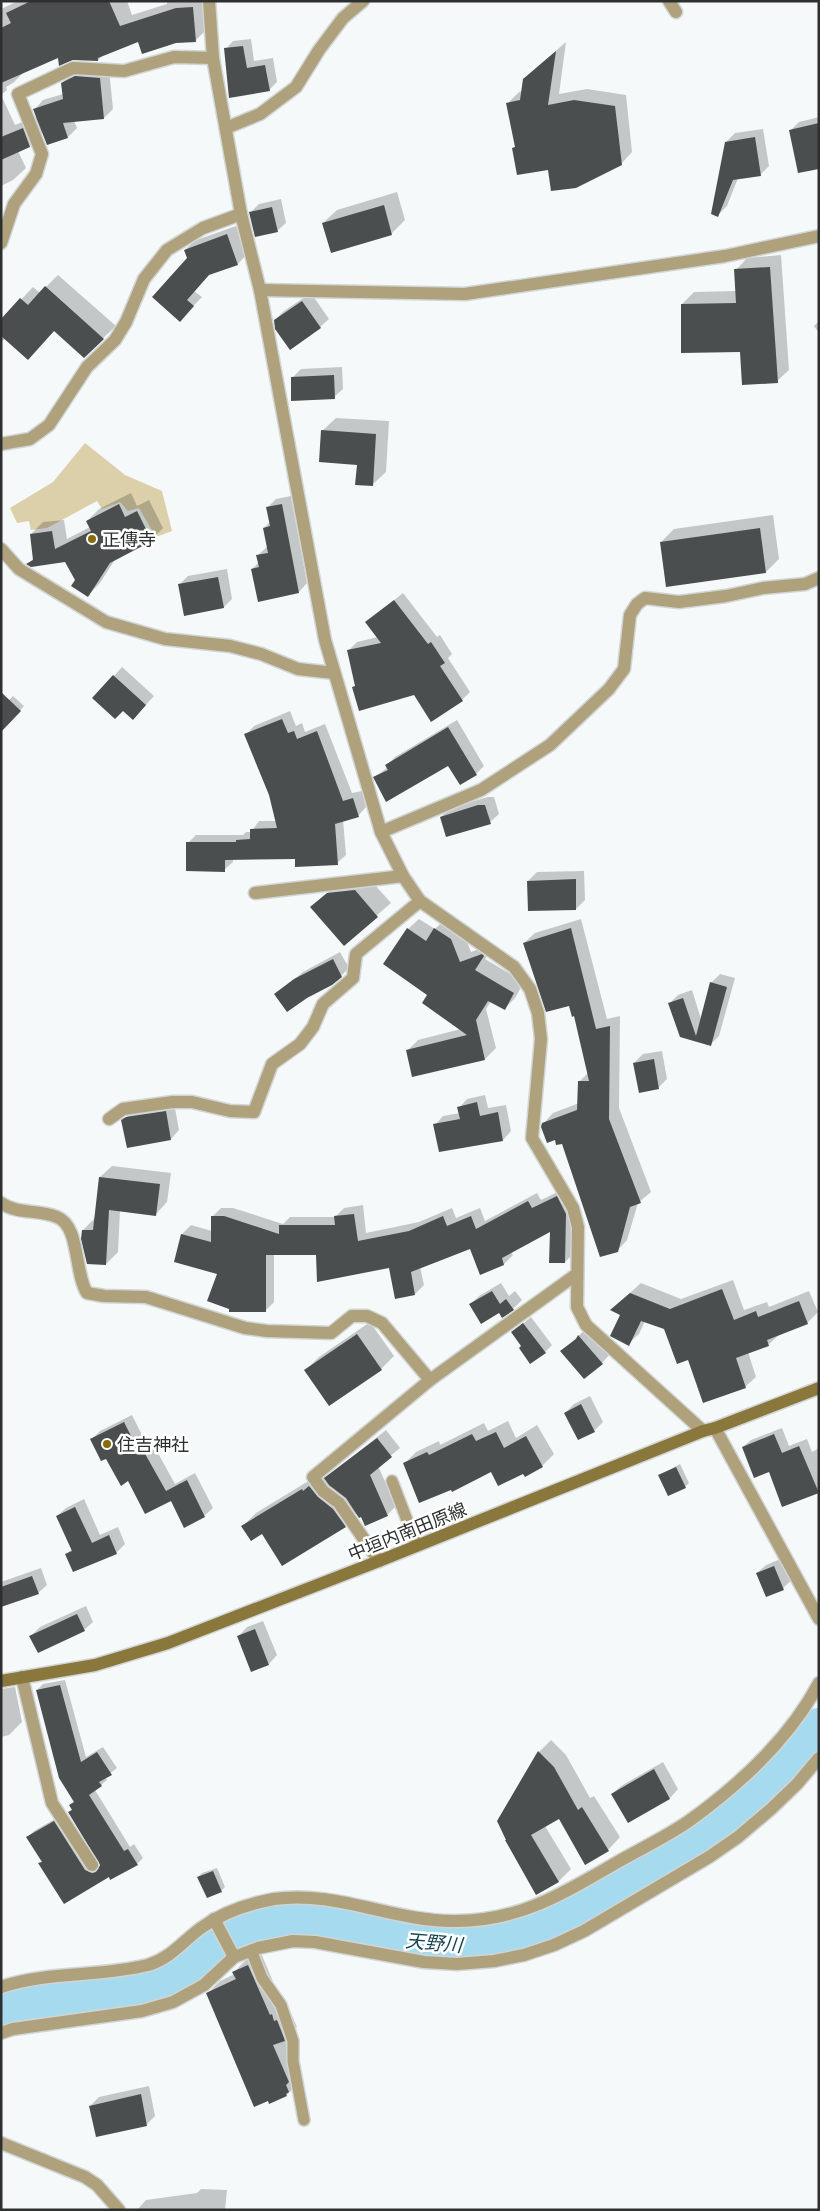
<svg xmlns="http://www.w3.org/2000/svg" width="820" height="2211" font-family="'Golos Text','Noto Sans JP',sans-serif">
	<style>
		.green { fill: #dcd0aa }
		.shadow { fill: #0003 }
		.lines { fill: none; stroke-linecap: round; stroke-linejoin: round }
		.river { stroke: #a6dbef; stroke-width: 38 }
		.building { fill: #4b4e4f }
		.service-casing { stroke: #d1d5d6; stroke-width: 14 }
		.minor-casing { stroke: #d1d5d6; stroke-width: 15 }
		.secondary-casing { stroke: #d1d5d6; stroke-width: 15 }
		.service { stroke: #aea17b; stroke-width: 11 }
		.minor { stroke: #aea17b; stroke-width: 12 }
		.secondary { stroke: #8a773b; stroke-width: 12 }
		.poi-dot { fill: #856c08; stroke: #fff; stroke-width: 2 }
		.labels { text-anchor: middle; dominant-baseline: central; stroke-width: 5; stroke-linejoin: round; paint-order: stroke }
		.poi-label { font-size: 18px; fill: #2e3030; stroke: #fff; text-anchor: start }
		.street-label { font-size: 18px; fill: #2e3030; stroke: #fff }
		.water-label { font-size: 19px; font-style: italic; fill: #164352; stroke: #fff }
	</style>
	<rect width="100%" height="100%" fill="#f5f9fa"/>
	<polygon class="green" points="85,443 125,475 162,491 172,531 156,537 139,508 128,511 120,502 102,509 97,501 47,528 31,530 29,521 17,523 10,508 53,482"/>
	<g class="shadow">
		<polygon points="18,1 127,1 132,15 167,4 167,1 205,1 208,28 195,41 138,40 103,55 98,60 59,56 25,71 13,83 6,87 7,90 1,95 15,125 37,116 35,109 43,100 63,94 62,83 71,74 109,69 113,109 104,118 74,121 77,128 68,137 48,144 44,132 30,146 18,151 26,168 13,180 1,186 1,9"/>
		<polygon points="251,39 254,61 273,58 277,82 269,90 226,49 233,41"/>
		<polygon points="566,42 559,94 587,89 626,95 632,152 621,164 549,169 514,148 516,146 508,103 519,92 523,91 536,68"/>
		<polygon points="819,117 819,167 790,131 799,122"/>
		<polygon points="763,129 769,166 760,175 738,178 727,206 718,215 726,142 735,133"/>
		<polygon points="397,192 405,220 392,233 332,251 323,223 337,210"/>
		<polygon points="281,199 286,223 277,231 250,213 259,204"/>
		<polygon points="236,226 246,255 238,264 210,273 194,291 202,297 180,320 188,258 185,250 194,241"/>
		<polygon points="781,255 789,370 777,381 682,304 694,292 737,291 736,270 747,258"/>
		<polygon points="58,275 116,326 84,356 55,330 28,358 6,338 1,342 1,321 33,287 40,293"/>
		<polygon points="311,293 329,319 320,327 275,320 284,311"/>
		<polygon points="819,321 819,333 814,326"/>
		<polygon points="342,367 343,389 334,397 292,378 301,369"/>
		<polygon points="336,418 389,421 386,472 372,485 358,464 322,431"/>
		<polygon points="131,493 137,506 149,500 163,528 151,540 116,558 100,583 88,595 76,580 66,561 28,564 34,558 31,534 43,522 64,520 67,539 90,527 87,521 99,509"/>
		<polygon points="291,496 307,583 299,592 252,569 259,562 257,556 268,546 264,528 270,522 267,508 276,499"/>
		<polygon points="773,515 779,559 766,572 661,542 674,529"/>
		<polygon points="227,569 232,599 224,607 179,585 188,576"/>
		<polygon points="403,593 437,637 440,635 452,654 448,658 470,692 462,700 354,687 356,685 348,651 357,642 378,637 367,622"/>
		<polygon points="122,667 154,696 141,710 123,709 114,676"/>
		<polygon points="13,696 24,706 3,728 1,708"/>
		<polygon points="290,711 296,726 302,723 305,732 325,724 352,793 362,791 366,807 358,816 343,820 346,855 337,863 296,858 233,859 233,862 224,870 188,843 196,835 243,835 246,832 251,832 259,821 276,821 270,795 246,735 254,726"/>
		<polygon points="457,720 484,766 476,774 448,764 375,777 388,767 387,765 395,757"/>
		<polygon points="488,797 494,797 499,814 490,822 441,817 450,808"/>
		<polygon points="584,871 585,900 576,909 528,881 537,872"/>
		<polygon points="368,877 391,903 344,944 312,907 342,880"/>
		<polygon points="446,918 462,929 471,952 493,944 485,959 524,982 515,998 504,1009 491,1001 486,1009 496,1048 485,1059 413,1076 408,1050 418,1040 461,1029 429,994 408,929 419,919 435,929"/>
		<polygon points="581,919 607,1019 620,1016 619,1108 651,1192 638,1203 627,1240 617,1251 563,1142 555,1139 543,1124 553,1113 579,1103 579,1082 588,1073 575,1015 570,1005 524,943 535,933"/>
		<polygon points="340,952 349,968 341,976 276,994 303,972"/>
		<polygon points="720,974 735,978 719,1036 711,1044 681,1036 670,1003 678,995 692,990 701,1019 711,983"/>
		<polygon points="662,1051 667,1079 658,1088 634,1063 643,1054"/>
		<polygon points="485,1095 488,1108 506,1105 511,1131 503,1140 435,1125 443,1116 460,1113 459,1108 467,1099"/>
		<polygon points="174,1103 179,1130 171,1139 123,1121 132,1112"/>
		<polygon points="112,1166 171,1173 167,1202 156,1214 120,1210 118,1252 106,1264 83,1230 95,1218 100,1177"/>
		<polygon points="566,1188 575,1205 574,1253 565,1262 551,1230 511,1252 513,1255 504,1264 471,1247 420,1267 424,1285 415,1294 390,1266 317,1254 274,1254 274,1302 265,1311 218,1273 175,1261 182,1234 191,1225 212,1231 212,1217 221,1208 233,1208 283,1224 290,1217 335,1217 344,1208 363,1205 366,1233 419,1222 452,1208 456,1218 480,1208 485,1221 537,1193 541,1200"/>
		<polygon points="733,1280 744,1310 767,1302 769,1307 809,1291 818,1312 807,1323 780,1334 768,1345 748,1352 756,1377 745,1387 689,1358 665,1328 645,1321 639,1334 628,1344 622,1315 612,1309 641,1283 681,1299"/>
		<polygon points="501,1283 509,1296 515,1291 522,1300 513,1309 499,1311 471,1304 479,1296"/>
		<polygon points="531,1317 552,1345 545,1352 513,1332"/>
		<polygon points="370,1322 394,1356 381,1369 306,1370 319,1357"/>
		<polygon points="588,1327 610,1354 602,1363 562,1351"/>
		<polygon points="590,1396 603,1422 594,1431 565,1413 574,1404"/>
		<polygon points="132,1415 148,1447 153,1444 175,1484 195,1473 213,1508 204,1516 129,1480 92,1439 100,1431"/>
		<polygon points="508,1421 516,1438 537,1425 554,1454 542,1466 525,1475 523,1472 405,1463 416,1452 439,1441 440,1445 484,1423 488,1431"/>
		<polygon points="782,1428 789,1446 807,1439 812,1452 819,1448 819,1492 783,1505 770,1471 743,1447 751,1440"/>
		<polygon points="386,1430 400,1448 378,1466 396,1506 387,1515 362,1516 357,1513 345,1526 263,1532 243,1526 256,1513 315,1477 323,1474 326,1478"/>
		<polygon points="680,1464 689,1483 685,1487 660,1475"/>
		<polygon points="84,1499 100,1535 118,1527 125,1544 116,1553 66,1554 72,1549 57,1516 66,1508"/>
		<polygon points="783,1558 792,1580 783,1588 757,1573 766,1565"/>
		<polygon points="41,1568 47,1585 38,1593 1,1606 1,1582"/>
		<polygon points="86,1606 93,1622 84,1630 31,1636 40,1627"/>
		<polygon points="263,1621 277,1655 269,1664 239,1636 247,1627"/>
		<polygon points="65,1680 86,1757 103,1747 117,1768 105,1777 107,1780 95,1790 130,1847 134,1844 143,1858 137,1864 109,1875 65,1903 40,1864 43,1861 28,1837 34,1831 60,1816 91,1864 98,1868 102,1865 69,1812 73,1809 71,1805 75,1801 37,1690 43,1684"/>
		<polygon points="15,1687 22,1722 9,1735 1,1737 1,1689"/>
		<polygon points="551,1740 566,1755 590,1798 594,1796 620,1837 608,1850 559,1818 545,1826 571,1869 559,1881 536,1894 499,1821 539,1752"/>
		<polygon points="663,1762 678,1789 670,1798 628,1821 612,1794 621,1786"/>
		<polygon points="217,1868 225,1887 221,1891 198,1877 202,1873"/>
		<polygon points="261,1953 282,2003 287,2010 289,2009 297,2027 287,2037 301,2068 298,2072 299,2082 287,2095 270,2102 207,1994 220,1981 235,1974 234,1972 247,1959"/>
		<polygon points="149,2086 155,2116 147,2124 90,2106 99,2097"/>
		<polygon points="201,2189 227,2190 225,2210 137,2210 146,2200 197,2193"/>
	</g>
	<g class="lines">
		<polyline class="river" points="1,2009 32,2001 95,1996 142,1990 180,1975 211,1949 239,1930 272,1919 308,1920 419,1943 473,1945 523,1937 588,1906 650,1871 746,1806 776,1779 819,1727"/>
	</g>
	<g class="building">
		<polygon points="31,1 109,1 120,26 176,8 193,7 196,42 176,43 142,54 138,42 98,58 98,61 73,60 59,66 58,58 1,83 1,28 11,23 6,13"/>
		<polygon points="243,46 247,68 265,65 270,91 229,98 224,48"/>
		<polygon points="556,51 548,105 574,100 615,106 622,165 576,188 551,191 548,170 517,175 512,148 515,147 506,103 520,100 523,79"/>
		<polygon points="75,76 100,78 104,119 63,123 68,138 47,145 33,109 63,99 61,83"/>
		<polygon points="819,123 819,169 798,173 789,130"/>
		<polygon points="23,128 30,147 1,160 1,137"/>
		<polygon points="755,137 761,176 733,180 718,217 711,214 725,142"/>
		<polygon points="384,205 392,235 331,253 322,223"/>
		<polygon points="272,207 278,232 255,237 249,212"/>
		<polygon points="227,234 238,265 209,275 187,300 194,306 180,322 152,297 187,258 184,250"/>
		<polygon points="770,267 778,383 742,385 740,352 681,353 681,304 736,303 734,269"/>
		<polygon points="45,286 104,339 84,358 54,331 28,360 1,336 1,319 20,298 28,305"/>
		<polygon points="302,301 321,328 290,350 275,329 274,320"/>
		<polygon points="334,375 335,399 291,401 291,377"/>
		<polygon points="321,430 376,434 373,486 355,485 357,465 319,462"/>
		<polygon points="119,504 125,517 137,511 152,541 110,563 88,597 71,586 75,580 65,562 31,567 26,564 33,560 30,534 52,531 55,549 91,531 86,521"/>
		<polygon points="282,504 299,593 258,602 251,569 259,567 256,555 268,553 263,528 270,526 266,507"/>
		<polygon points="760,528 766,573 666,587 660,542"/>
		<polygon points="218,577 224,608 184,616 178,584"/>
		<polygon points="394,600 428,644 431,642 445,663 440,666 463,701 431,722 414,695 359,711 352,687 355,686 347,650 381,643 365,622"/>
		<polygon points="113,675 146,705 133,720 123,711 115,719 92,698"/>
		<polygon points="1,692 21,711 1,732"/>
		<polygon points="282,719 288,733 294,731 297,739 317,731 343,801 353,798 359,817 335,824 338,865 295,867 295,859 225,860 225,872 186,871 186,842 236,842 236,840 250,839 250,829 277,828 269,795 244,734"/>
		<polygon points="448,727 477,775 460,785 448,766 386,802 373,777 388,770 385,765"/>
		<polygon points="478,805 485,805 491,824 446,837 440,817"/>
		<polygon points="576,879 576,910 528,911 527,881"/>
		<polygon points="355,890 378,917 344,946 310,907 327,893"/>
		<polygon points="407,928 426,941 434,928 451,939 460,962 482,954 484,956 475,970 514,993 505,1010 488,1001 476,1020 485,1060 412,1077 406,1050 467,1035 422,1003 427,995 383,964"/>
		<polygon points="571,928 596,1029 610,1026 609,1119 641,1203 630,1207 618,1252 600,1257 562,1144 556,1145 555,1140 547,1143 541,1127 542,1123 577,1110 578,1081 589,1081 574,1016 572,1017 569,1006 546,1012 523,943"/>
		<polygon points="333,959 342,977 332,985 307,998 287,1012 274,994 294,979"/>
		<polygon points="710,982 727,987 711,1046 680,1037 668,1003 683,998 696,1036"/>
		<polygon points="654,1059 659,1089 639,1093 633,1063"/>
		<polygon points="477,1102 480,1116 498,1112 503,1141 439,1152 433,1124 460,1119 457,1107"/>
		<polygon points="166,1111 171,1140 127,1148 121,1120 126,1117"/>
		<polygon points="99,1177 160,1184 156,1216 109,1210 106,1265 87,1264 81,1239 82,1230 93,1230"/>
		<polygon points="557,1196 566,1214 565,1263 549,1263 550,1232 502,1258 504,1265 480,1275 470,1249 411,1272 415,1295 395,1299 389,1268 317,1282 316,1255 266,1255 266,1312 229,1312 229,1309 207,1301 217,1274 174,1262 181,1234 211,1242 211,1216 224,1216 279,1234 279,1225 335,1225 334,1216 354,1214 358,1241 409,1231 443,1216 447,1226 471,1216 476,1229 528,1201 532,1208"/>
		<polygon points="722,1289 734,1320 756,1311 758,1317 799,1301 808,1324 767,1340 769,1346 736,1358 746,1388 703,1403 688,1360 677,1364 664,1329 641,1321 629,1346 610,1336 620,1315 610,1310 630,1293 670,1309"/>
		<polygon points="492,1291 500,1304 506,1299 514,1310 502,1318 499,1313 481,1324 469,1304"/>
		<polygon points="523,1323 546,1353 530,1364 519,1348 521,1346 511,1332"/>
		<polygon points="357,1334 382,1370 329,1406 304,1370"/>
		<polygon points="578,1335 603,1364 584,1379 560,1351 576,1339"/>
		<polygon points="581,1404 595,1432 578,1440 564,1413"/>
		<polygon points="124,1422 140,1454 144,1452 166,1491 187,1480 205,1517 184,1528 171,1501 145,1514 128,1481 121,1486 106,1459 101,1461 90,1439"/>
		<polygon points="496,1432 504,1448 526,1436 543,1467 525,1477 523,1474 498,1486 491,1472 452,1492 451,1490 419,1503 403,1463 427,1452 429,1455 472,1434 476,1441"/>
		<polygon points="774,1434 782,1453 799,1446 819,1493 782,1507 769,1472 754,1478 742,1447"/>
		<polygon points="377,1438 392,1457 370,1475 388,1516 365,1526 361,1517 359,1518 346,1498 329,1485 324,1478"/>
		<polygon points="676,1467 686,1488 668,1496 658,1475"/>
		<polygon points="309,1486 318,1497 333,1509 346,1527 282,1566 262,1534 251,1541 241,1526 302,1489 303,1491"/>
		<polygon points="75,1507 92,1543 109,1535 117,1554 73,1572 65,1554 72,1551 56,1516"/>
		<polygon points="774,1566 784,1590 766,1597 756,1573"/>
		<polygon points="32,1576 39,1594 1,1607 1,1587"/>
		<polygon points="77,1614 85,1631 38,1653 29,1636"/>
		<polygon points="255,1629 269,1665 251,1672 237,1636"/>
		<polygon points="60,1685 81,1762 97,1752 112,1775 99,1782 102,1786 89,1795 124,1851 128,1849 138,1865 110,1880 109,1877 64,1904 38,1863 42,1862 26,1837 54,1821 85,1870 92,1873 96,1872 100,1865 68,1812 72,1810 69,1805 74,1802 59,1778 36,1690"/>
		<polygon points="538,1751 554,1767 578,1810 582,1807 609,1851 585,1865 559,1819 531,1835 559,1882 536,1895 505,1840 506,1840 497,1821"/>
		<polygon points="654,1769 670,1799 628,1823 611,1794"/>
		<polygon points="213,1871 222,1892 207,1898 197,1877"/>
		<polygon points="248,1965 270,2015 272,2014 274,2021 277,2020 284,2038 285,2041 273,2045 289,2082 286,2085 289,2092 286,2094 287,2096 269,2104 268,2101 254,2107 206,1993 236,1979 232,1972"/>
		<polygon points="141,2094 147,2126 96,2137 89,2106"/>
	</g>
	<g class="lines">
		<g class="service-casing">
			<g id="service">
				<polyline points="392,1481 417,1546"/>
				<polyline points="251,1950 262,1978 281,2005 293,2041 293,2061 304,2120"/>
			</g>
		</g>
		<g class="minor-casing">
			<g id="minor">
				<polyline points="209,1 213,58 241,214 260,290 325,640 381,832 403,876 420,901 514,967 530,989 538,1013 541,1039 532,1138 573,1208 578,1227 577,1307 586,1325 703,1431"/>
				<polyline points="669,1 676,12"/>
				<polyline points="226,128 260,114 296,87 319,50 343,18 363,1"/>
				<polyline points="1,243 14,204 36,174 42,154 18,94 73,68 124,71 174,57 213,58"/>
				<polyline points="260,290 465,294 725,256 819,236"/>
				<polyline points="1,444 30,439 49,425 87,367 115,340 126,322 144,279 167,250 203,228 241,214"/>
				<polyline points="1,549 19,569 106,622 165,639 230,646 261,654 298,669 334,673"/>
				<polyline points="381,832 481,790 550,745 609,689 624,669 630,615 637,604 645,598 679,602 726,596 763,588 805,584 819,578"/>
				<polyline points="255,893 403,876"/>
				<polyline points="109,1119 123,1109 173,1102 192,1102 230,1111 254,1112 272,1064 300,1044 313,1027 323,1004 353,978 356,954 420,901"/>
				<path d="M1 1203C19 1215 38 1209 57 1217 80 1226 74 1272 87 1293L104 1296 146 1297 245 1328 267 1331 331 1333 352 1316H367L382 1323 430 1380"/>
				<polyline points="715,1428 819,1619"/>
				<polyline points="379,1561 339,1503 323,1491 313,1477 430,1380 577,1274"/>
				<polyline points="22,1677 52,1803 92,1865"/>
				<polyline points="214,1919 234,1957"/>
				<path d="M1 1987C48 1971 100 1977 148 1965 171 1958 183 1941 201 1928 223 1912 247 1904 274 1899 335 1890 392 1921 453 1921 518 1922 562 1894 616 1863 640 1849 666 1837 689 1821 739 1785 790 1738 819 1683"/>
				<polyline points="1,2033 13,2029 142,2011 173,2002 204,1985 234,1957 258,1948 293,1941 315,1942 424,1962 457,1964 494,1961 524,1955 554,1945 584,1931 709,1857 738,1837 771,1809 797,1784 819,1758"/>
				<polyline points="1,2143 85,2177 97,2185 119,2210"/>
			</g>
		</g>
		<g class="secondary-casing">
			<polyline id="secondary" points="1,1681 95,1665 168,1643 379,1561 703,1431 715,1428 819,1388"/>
		</g>
		<use href="#service" class="service"/>
		<use href="#minor" class="minor"/>
		<use href="#secondary" class="secondary"/>
	</g>
	<g class="poi-dot">
		<circle cx="92" cy="539" r="5"/>
		<circle cx="107" cy="1444" r="5"/>
	</g>
	<g class="labels">
		<g class="poi-label">
			<text x="102" y="539">正傳寺</text>
			<text x="117" y="1444">住吉神社</text>
		</g>
		<g class="street-label">
			<text transform="translate(407 1531) rotate(-22)">中垣内南田原線</text>
		</g>
		<g class="water-label">
			<text transform="translate(434 1942) rotate(5)">天野川</text>
		</g>
	</g>
	<rect width="820" height="2211" fill="none" stroke="#2e3030" stroke-width="5"/>
</svg>
